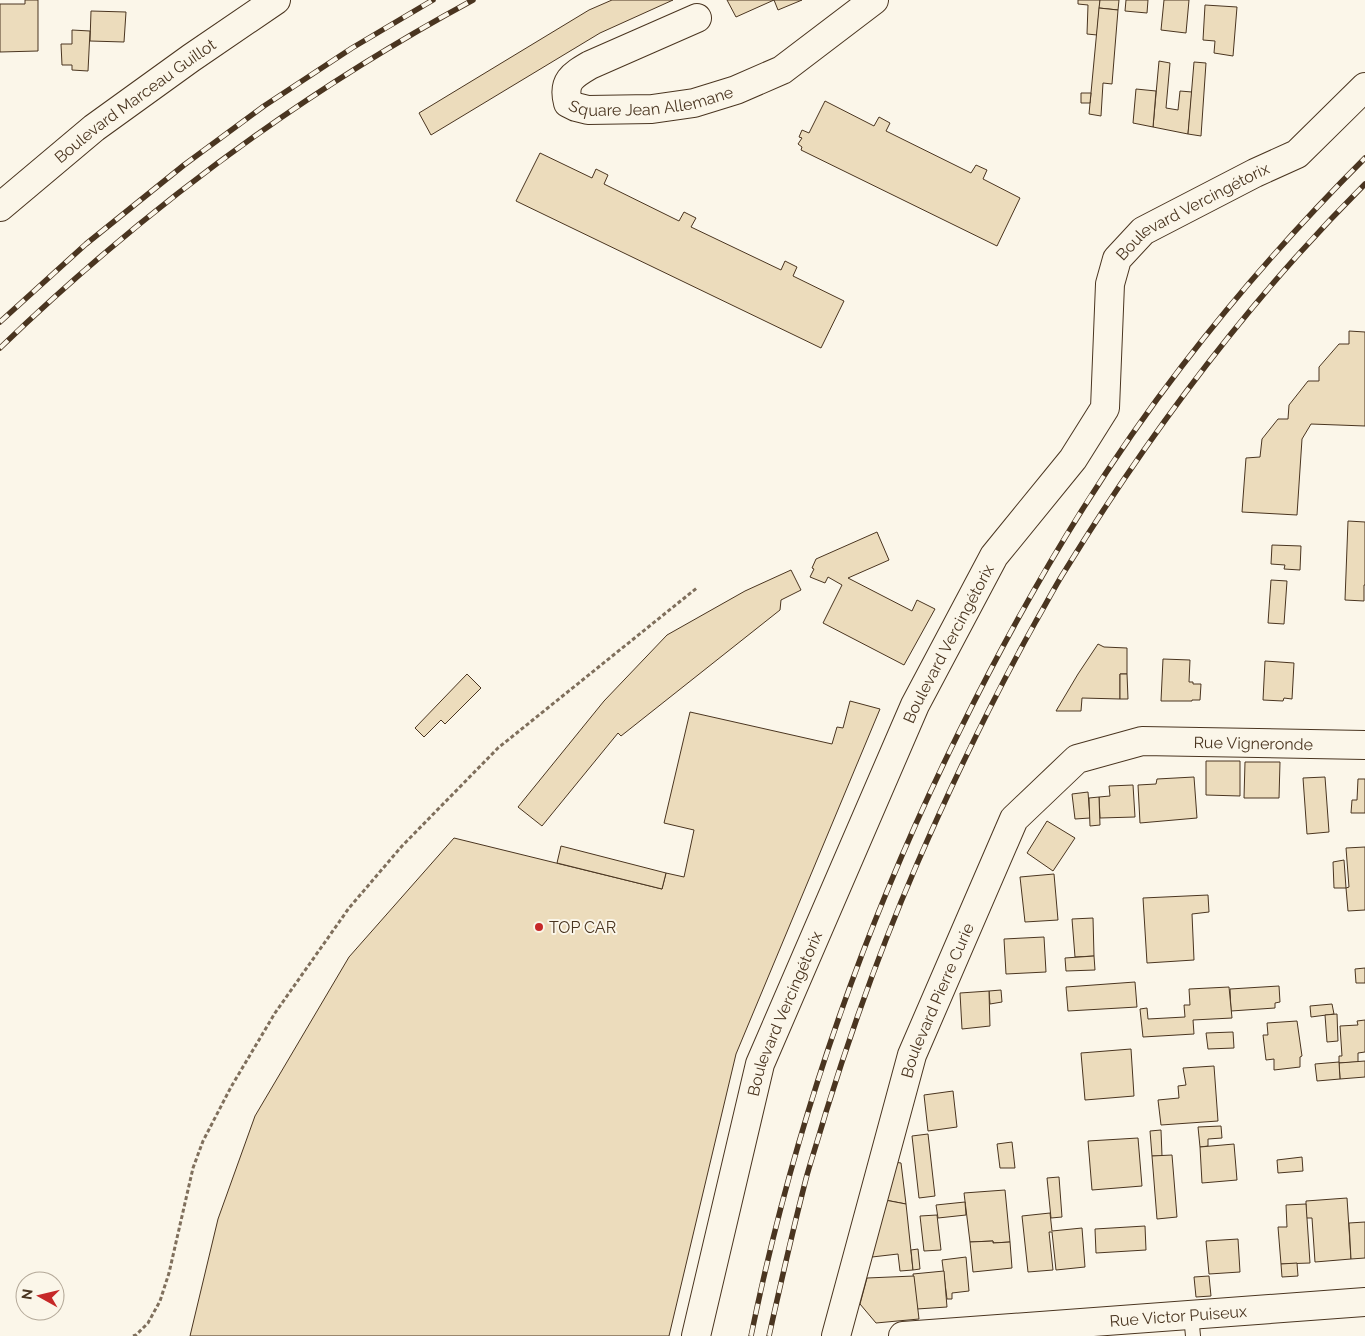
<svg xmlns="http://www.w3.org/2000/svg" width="1365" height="1336" font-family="Raleway,sans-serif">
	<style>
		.building { fill: #ecdcbc; stroke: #4a3520 }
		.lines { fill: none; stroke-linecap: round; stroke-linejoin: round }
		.service-casing { stroke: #4a3520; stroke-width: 16 }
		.minor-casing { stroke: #4a3520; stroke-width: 30 }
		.secondary-casing { stroke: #4a3520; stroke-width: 30 }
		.path { stroke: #7f6f5c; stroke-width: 3; stroke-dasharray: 4 2.5; stroke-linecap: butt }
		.service { stroke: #fbf6e9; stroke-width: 14 }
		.minor { stroke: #fbf6e9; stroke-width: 28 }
		.secondary { stroke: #fbf6e9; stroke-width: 28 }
		.rail-casing { stroke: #4a3520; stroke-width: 5.5 }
		.rail { stroke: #fbf6e9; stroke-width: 4; stroke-dasharray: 11; stroke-linecap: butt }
		.poi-dot { fill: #c62828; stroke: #fbf6e9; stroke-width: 2 }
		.labels { text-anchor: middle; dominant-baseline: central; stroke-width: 4; stroke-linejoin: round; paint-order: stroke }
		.street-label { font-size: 16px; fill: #4a3520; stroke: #fbf6e9 }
		.poi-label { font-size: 16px; fill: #4a3520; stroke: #fbf6e9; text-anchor: start }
	</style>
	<rect width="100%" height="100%" fill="#fbf6e9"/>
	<g class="building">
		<polygon points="25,0 38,0 38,51 0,52 0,4 25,4"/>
		<polygon points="612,0 673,0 600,33 431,135 419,113 589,10"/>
		<polygon points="727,0 802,0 778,10 774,0 736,17"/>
		<polygon points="1078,0 1100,0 1097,35 1087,34 1088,5 1078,4"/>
		<polygon points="1100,0 1119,0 1118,10 1099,8"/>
		<polygon points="1126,0 1148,0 1147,13 1125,11"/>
		<polygon points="1164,0 1189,0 1186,33 1161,30"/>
		<polygon points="1205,5 1237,7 1233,56 1214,53 1215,41 1203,40"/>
		<polygon points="1099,8 1118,10 1112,84 1103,83 1101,116 1089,114"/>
		<polygon points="91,11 126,12 124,42 90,41"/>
		<polygon points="72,30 90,31 88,71 72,70 72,65 62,65 61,44 72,44"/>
		<polygon points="1159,61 1170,63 1166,108 1178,110 1180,91 1192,92 1188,134 1153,127"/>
		<polygon points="1194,62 1206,63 1201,136 1188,134"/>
		<polygon points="1136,89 1156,91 1153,127 1133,123"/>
		<polygon points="1081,93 1091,93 1090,103 1081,103"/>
		<polygon points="825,101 874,126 879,117 890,123 886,131 971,173 976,165 987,170 983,179 1020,198 997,246 801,150 802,147 798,144 802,138 799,137 802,130 809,133"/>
		<polygon points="540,153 592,178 596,169 608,175 604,184 679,221 684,212 696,218 691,227 781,270 785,261 797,267 793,276 844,301 821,348 516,201"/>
		<polygon points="1349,331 1365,332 1365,426 1311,424 1302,439 1297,515 1242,512 1246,458 1260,457 1262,439 1278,419 1288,419 1289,405 1308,381 1319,381 1319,367 1339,344 1349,344"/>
		<polygon points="1348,521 1365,522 1365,585 1364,585 1364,601 1345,600"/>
		<polygon points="877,532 889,560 848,578 912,611 917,600 935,609 904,665 823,623 842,585 828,577 825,583 810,577 814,569 812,568 816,559"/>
		<polygon points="1272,545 1301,546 1300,570 1284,569 1285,565 1271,564"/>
		<polygon points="791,570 801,590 781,600 780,610 621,736 618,733 542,826 518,807 604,701 667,635 745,591"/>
		<polygon points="1271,580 1287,581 1284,624 1268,623"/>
		<polygon points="1098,644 1104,647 1127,648 1127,674 1120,674 1120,699 1082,698 1081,711 1056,711 1078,674"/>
		<polygon points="1163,659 1190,660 1189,682 1193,682 1193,684 1201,684 1200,700 1192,700 1192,701 1161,701"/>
		<polygon points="1265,661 1294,663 1292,699 1284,698 1283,701 1263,700"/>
		<polygon points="467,674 481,688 445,724 441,720 424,737 415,728"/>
		<polygon points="1120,674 1127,674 1128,699 1120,699"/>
		<polygon points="850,701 880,709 736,1054 669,1336 190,1336 218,1219 255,1116 349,957 454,838 662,889 666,873 684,877 694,830 664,823 690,712 832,744 837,727 843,728"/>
		<polygon points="1206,761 1240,761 1240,796 1206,795"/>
		<polygon points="1245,762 1280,762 1279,798 1244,798"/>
		<polygon points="1194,777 1197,818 1140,823 1138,785 1156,784 1157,779"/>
		<polygon points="1325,777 1329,832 1307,834 1303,778"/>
		<polygon points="1358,779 1365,779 1365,813 1351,813 1352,800 1357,800"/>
		<polygon points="1133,785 1135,817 1100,818 1099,797 1110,796 1109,786"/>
		<polygon points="1088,792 1090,818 1075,819 1072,794"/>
		<polygon points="1099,797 1100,825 1090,826 1089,798"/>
		<polygon points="1047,821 1075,838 1053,871 1027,853"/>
		<polygon points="561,846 666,873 662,889 557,863"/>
		<polygon points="1365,847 1365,910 1348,911 1346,888 1349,887 1346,848"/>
		<polygon points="1344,860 1346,888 1334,888 1333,862"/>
		<polygon points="1054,874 1058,920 1025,922 1020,877"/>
		<polygon points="1208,895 1209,912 1192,914 1194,960 1147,963 1143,898"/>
		<polygon points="1093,918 1094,956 1075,957 1072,919"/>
		<polygon points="1044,937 1046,972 1006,974 1004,939"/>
		<polygon points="1094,956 1095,970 1066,971 1065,958"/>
		<polygon points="1365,968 1365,983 1356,983 1355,969"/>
		<polygon points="1135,982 1137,1007 1068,1011 1066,987"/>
		<polygon points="1279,986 1280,1002 1275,1003 1275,1008 1231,1011 1230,989"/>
		<polygon points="1229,987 1232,1018 1193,1020 1194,1034 1143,1037 1140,1009 1147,1008 1148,1019 1185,1017 1184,1005 1190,1005 1189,989"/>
		<polygon points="1001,990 1002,1002 990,1004 989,991"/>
		<polygon points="989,991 990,1026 962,1029 960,993"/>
		<polygon points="1332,1004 1334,1014 1311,1017 1310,1006"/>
		<polygon points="1337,1014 1338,1041 1327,1042 1325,1015"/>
		<polygon points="1365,1020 1365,1052 1358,1053 1358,1062 1339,1063 1339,1056 1342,1056 1340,1026 1358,1025 1357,1021"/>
		<polygon points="1297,1021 1302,1056 1300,1057 1300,1067 1274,1070 1274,1059 1266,1060 1263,1035 1268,1035 1267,1023"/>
		<polygon points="1233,1032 1234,1048 1208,1049 1206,1033"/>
		<polygon points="1131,1049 1134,1096 1085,1100 1081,1053"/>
		<polygon points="1365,1061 1365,1077 1340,1079 1339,1063"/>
		<polygon points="1339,1062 1340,1079 1317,1081 1315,1064"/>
		<polygon points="1214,1066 1218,1121 1161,1125 1158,1100 1179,1098 1178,1086 1186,1085 1183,1068"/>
		<polygon points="953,1091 957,1127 928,1131 924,1095"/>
		<polygon points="1221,1126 1222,1138 1208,1139 1208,1146 1200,1147 1198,1127"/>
		<polygon points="1161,1130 1162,1156 1152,1156 1150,1131"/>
		<polygon points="928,1134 935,1196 919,1198 912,1136"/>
		<polygon points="1138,1138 1142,1186 1092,1190 1088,1141"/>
		<polygon points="1012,1142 1015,1168 1000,1168 997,1144"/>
		<polygon points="1234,1144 1237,1180 1202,1183 1200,1147"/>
		<polygon points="1172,1155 1177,1217 1157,1219 1152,1156"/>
		<polygon points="1302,1157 1303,1171 1278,1173 1277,1160"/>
		<polygon points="894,1162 901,1163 906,1204 885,1200"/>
		<polygon points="1059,1177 1062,1217 1051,1218 1047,1178"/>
		<polygon points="1005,1190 1010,1242 993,1243 993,1241 970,1242 964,1193"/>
		<polygon points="1347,1198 1351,1259 1315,1262 1312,1218 1306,1218 1306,1201"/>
		<polygon points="885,1200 906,1204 913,1270 900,1271 898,1254 872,1257"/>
		<polygon points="965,1202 966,1215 938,1218 936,1205"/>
		<polygon points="1306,1204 1310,1263 1281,1264 1278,1227 1287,1227 1286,1205"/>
		<polygon points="1050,1213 1052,1231 1082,1228 1085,1267 1056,1270 1052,1232 1049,1232 1053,1270 1028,1272 1022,1216"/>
		<polygon points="937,1215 941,1250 924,1251 920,1216"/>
		<polygon points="1365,1222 1365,1258 1351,1259 1349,1223"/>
		<polygon points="1145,1226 1146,1250 1096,1253 1095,1229"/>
		<polygon points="1238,1239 1240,1272 1209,1274 1206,1241"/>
		<polygon points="993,1241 993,1243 1010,1242 1012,1268 973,1272 970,1242"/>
		<polygon points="918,1249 920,1269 913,1270 911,1250"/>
		<polygon points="966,1257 969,1291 952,1293 952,1299 947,1299 942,1260"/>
		<polygon points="1297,1263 1298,1276 1282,1277 1281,1264"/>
		<polygon points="944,1271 947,1307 917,1309 913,1274"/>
		<polygon points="914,1276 919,1319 876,1323 860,1304 867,1278"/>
		<polygon points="1209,1276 1211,1296 1196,1297 1194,1277"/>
	</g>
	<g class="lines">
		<g class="service-casing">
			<polyline id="service" points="1191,1315 1193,1336"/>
		</g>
		<g class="minor-casing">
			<g id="minor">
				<path id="s1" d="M697 18 590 65C573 75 562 81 568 103L576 107 588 110 652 109 694 103 736 90 782 70 874 0"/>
				<path id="s2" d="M696 1336 760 1064 915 705 994 556 1073 459 1105 408 1110 284 1117 259 1143 231 1255 173 1297 154 1365 87"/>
				<path id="s3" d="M836 1336 912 1055 1014 819 1077 759 1142 741 1365 745"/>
				<path id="s4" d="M903 1336 1365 1302"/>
			</g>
		</g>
		<g class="secondary-casing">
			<g id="secondary">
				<path id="s5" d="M0 207 94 128 191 58 276 0"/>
			</g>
		</g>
		<polyline class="path" points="133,1336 136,1335 148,1323 160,1301 169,1273 193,1168 203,1141 231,1087 275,1013 349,908 402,846 498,748 698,587"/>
		<use href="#service" class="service"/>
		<use href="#minor" class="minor"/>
		<use href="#secondary" class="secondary"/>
		<g class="rail-casing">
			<g id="rail">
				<polyline points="0,322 86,244 184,165 264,106 352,48 433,0"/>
				<path d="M0 348C141 212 301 93 473 0"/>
				<path d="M751 1336C794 1126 865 922 960 730 1023 602 1095 479 1182 366 1238 293 1300 223 1365 158"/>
				<path d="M769 1336C781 1282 793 1229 807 1175 813 1154 820 1133 826 1112 852 1028 882 945 917 864 953 781 992 700 1036 621 1046 604 1055 586 1066 569 1151 431 1250 299 1365 184"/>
			</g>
		</g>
		<use href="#rail" class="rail"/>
	</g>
	<circle class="poi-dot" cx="539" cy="927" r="5"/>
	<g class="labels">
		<g class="street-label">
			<text stroke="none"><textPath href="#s1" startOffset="251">Square Jean Allemane</textPath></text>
			<text stroke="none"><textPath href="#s5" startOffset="172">Boulevard Marceau Guillot</textPath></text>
			<text stroke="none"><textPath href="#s2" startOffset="1265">Boulevard Vercingétorix</textPath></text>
			<text stroke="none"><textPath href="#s2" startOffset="740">Boulevard Vercingétorix</textPath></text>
			<text stroke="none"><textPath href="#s3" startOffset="814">Rue Vigneronde</textPath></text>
			<text stroke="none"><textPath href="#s3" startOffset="351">Boulevard Pierre Curie</textPath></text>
			<text stroke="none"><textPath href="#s2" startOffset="335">Boulevard Vercingétorix</textPath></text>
			<text stroke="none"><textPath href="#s4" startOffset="276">Rue Victor Puiseux</textPath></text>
		</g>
		<g class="poi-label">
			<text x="549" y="927">TOP CAR</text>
		</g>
	</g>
	<g transform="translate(40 1296) rotate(278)"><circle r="24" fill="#fbf6e9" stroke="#b4a999"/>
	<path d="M0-4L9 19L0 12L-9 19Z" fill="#c62828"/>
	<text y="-8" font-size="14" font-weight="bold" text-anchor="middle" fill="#4a3520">N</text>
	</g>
</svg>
